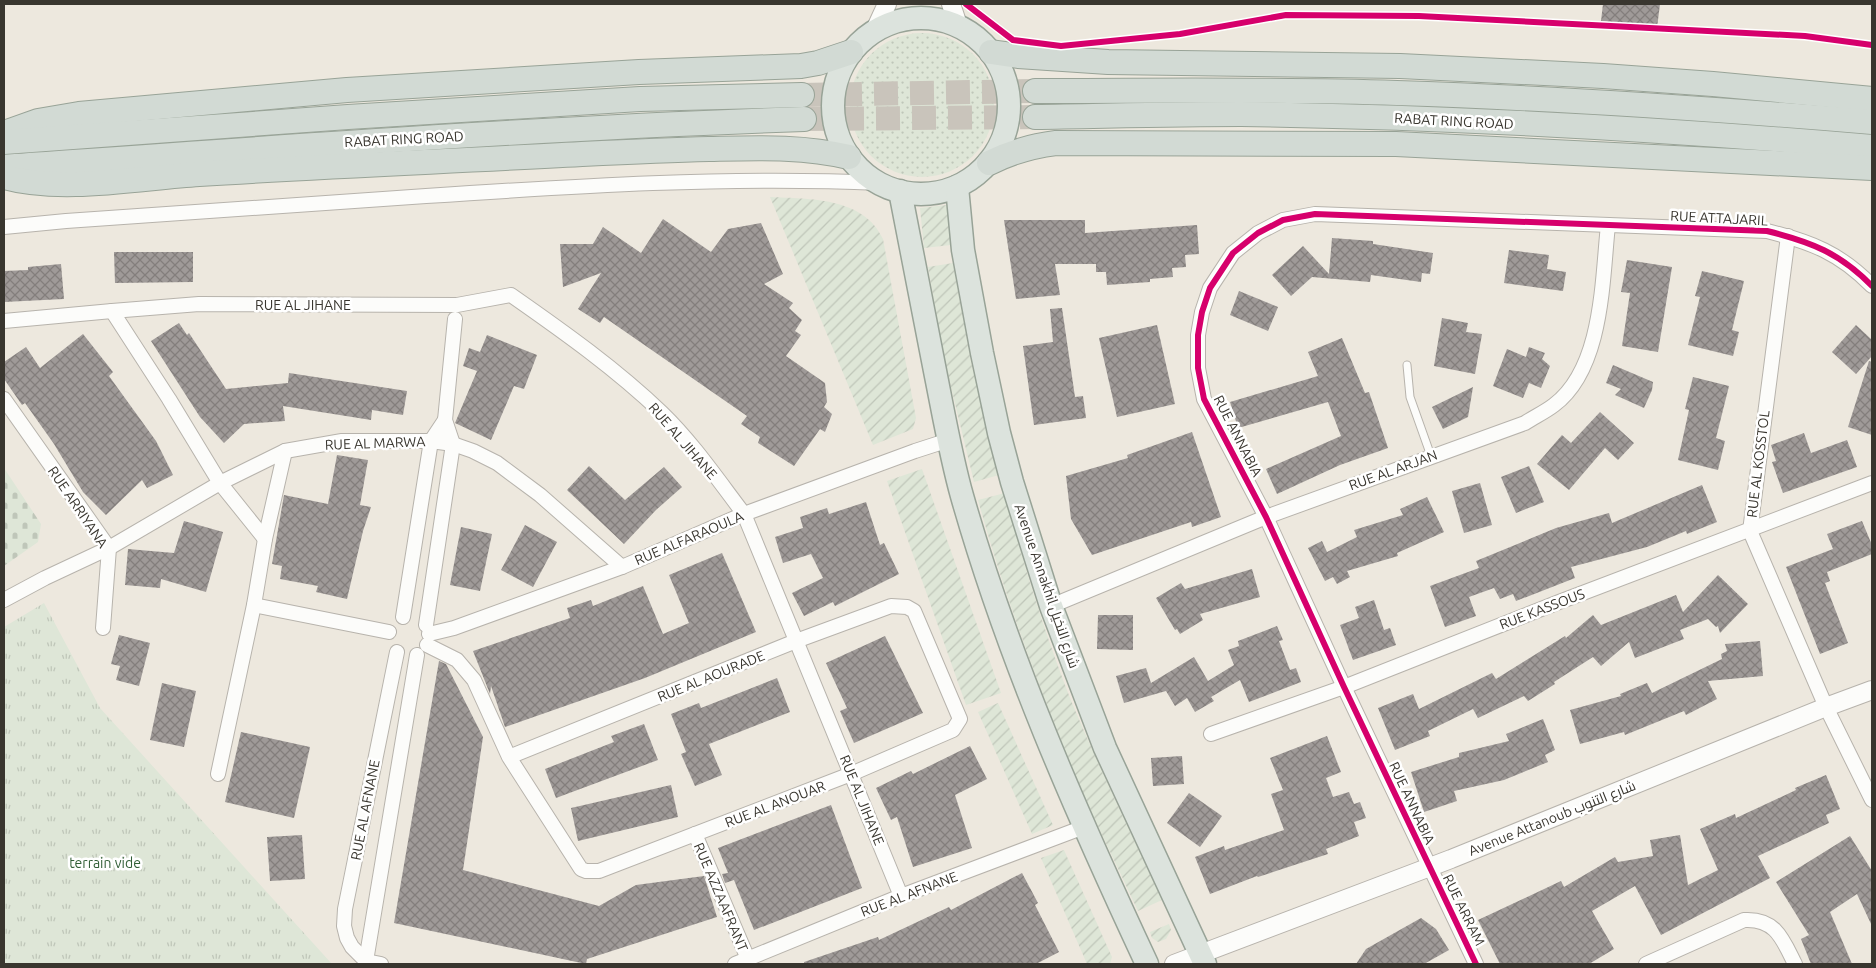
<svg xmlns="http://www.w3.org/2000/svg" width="1876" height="968" font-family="Ubuntu,Cairo,sans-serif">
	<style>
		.grass { fill: url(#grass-dots) }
		.cemetery { fill: url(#cemetery-stones) }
		.park { fill: url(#park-tufts) }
		.garden { fill: url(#garden-furrows) }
		.building { fill: url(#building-cross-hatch) }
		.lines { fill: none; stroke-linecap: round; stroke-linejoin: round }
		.trunk-tunnel { stroke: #c9c4bb; stroke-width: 24; stroke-dasharray: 24 12; stroke-linecap: butt }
		.service-casing { stroke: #b7b3ac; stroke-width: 9 }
		.minor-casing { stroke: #b7b3ac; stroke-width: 16 }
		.tertiary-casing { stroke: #b7b3ac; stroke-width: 20 }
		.primary-casing { stroke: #98a397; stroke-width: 25 }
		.trunk-casing { stroke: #98a397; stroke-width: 26 }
		.service { stroke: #fcfcfa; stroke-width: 7 }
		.minor { stroke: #fcfcfa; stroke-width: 14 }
		.tertiary { stroke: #fcfcfa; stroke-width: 18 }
		.primary { stroke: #dce3dd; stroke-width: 22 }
		.trunk { stroke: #d2dad4; stroke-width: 24 }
		.cycleway-casing { stroke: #fff; stroke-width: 9 }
		.cycleway { stroke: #d6006c; stroke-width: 6 }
		.labels { text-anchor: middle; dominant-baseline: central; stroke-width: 5; stroke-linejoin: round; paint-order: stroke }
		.street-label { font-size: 14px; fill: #39362f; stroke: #fff }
		.park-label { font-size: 14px; fill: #315e36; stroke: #fff }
	</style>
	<defs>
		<pattern id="grass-dots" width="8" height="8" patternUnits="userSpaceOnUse" patternTransform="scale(1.25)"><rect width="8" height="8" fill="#dee6d7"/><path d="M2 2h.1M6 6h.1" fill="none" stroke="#bfc6b9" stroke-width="1.8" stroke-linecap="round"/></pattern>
		<pattern id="cemetery-stones" width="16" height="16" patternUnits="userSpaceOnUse" patternTransform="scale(1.25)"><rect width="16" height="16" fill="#dee6d7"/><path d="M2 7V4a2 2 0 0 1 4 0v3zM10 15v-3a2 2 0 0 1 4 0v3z" fill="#bfc6b9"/></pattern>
		<pattern id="park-tufts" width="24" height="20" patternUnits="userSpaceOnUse" patternTransform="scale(1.25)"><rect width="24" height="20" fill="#dee6d7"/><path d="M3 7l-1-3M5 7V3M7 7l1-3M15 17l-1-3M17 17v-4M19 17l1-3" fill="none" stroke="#bfc6b9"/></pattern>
		<pattern id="garden-furrows" width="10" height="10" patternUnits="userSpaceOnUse" patternTransform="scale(1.25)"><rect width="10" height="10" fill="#dee6d7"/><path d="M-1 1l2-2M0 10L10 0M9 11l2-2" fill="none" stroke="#bfc6b9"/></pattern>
		<pattern id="building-cross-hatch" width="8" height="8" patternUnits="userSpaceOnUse" patternTransform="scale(1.25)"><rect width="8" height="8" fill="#9f9a98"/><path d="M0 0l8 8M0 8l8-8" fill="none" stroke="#837e7c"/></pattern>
	</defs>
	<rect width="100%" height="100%" fill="#ede8de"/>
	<circle class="grass" cx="922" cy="105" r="72"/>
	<polygon class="cemetery" points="4,468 41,524 38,542 4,566"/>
	<polygon class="park" points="44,603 100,708 332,964 4,964 4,627"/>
	<g class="garden">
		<path d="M770 197C809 199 864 197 883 239L916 418 913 429 873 445Z"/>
		<polygon points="947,205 951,245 924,248 920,208"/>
		<polygon points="953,263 971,362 999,475 974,482 944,358 928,267"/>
		<polygon points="922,469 1001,693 966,705 887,481"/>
		<path d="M1005 493C1023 564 1045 634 1072 703 1100 770 1132 835 1162 900L1138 911C1114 859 1088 808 1067 755 1033 672 1002 587 978 500Z"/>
		<polygon points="998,703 1053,825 1032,834 978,712"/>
		<polygon points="1064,850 1112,957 1110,964 1087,964 1041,858"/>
		<polygon points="1169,924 1171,930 1166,939 1158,942 1152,938 1150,932"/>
	</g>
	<g class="building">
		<polygon points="1603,4 1660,4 1657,28 1601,21"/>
		<polygon points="663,219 711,252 728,229 761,223 783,274 764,284 793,303 789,308 802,320 795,331 801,335 786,356 825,383 827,402 824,407 832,414 825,432 820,429 794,466 758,443 760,437 741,424 747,416 604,317 600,323 578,309 601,273 563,287 560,244 593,244 603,227 641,253"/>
		<polygon points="1004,220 1085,220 1085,233 1197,225 1199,254 1185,255 1186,267 1172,268 1173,277 1150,279 1150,282 1107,285 1106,272 1096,272 1096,264 1055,264 1060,295 1016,299"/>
		<polygon points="1332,238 1373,241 1373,244 1433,253 1430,274 1422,273 1421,282 1371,275 1370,282 1312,277 1291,296 1272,275 1303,246 1329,274"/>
		<polygon points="1509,250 1549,255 1547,269 1566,272 1563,291 1504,283"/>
		<polygon points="114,252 193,252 193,282 115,283"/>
		<polygon points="1627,260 1672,267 1658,352 1622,346 1630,293 1621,292"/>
		<polygon points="61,264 64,299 4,302 4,271 28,270 28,267"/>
		<polygon points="1702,271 1744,281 1732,330 1739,332 1733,356 1688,345 1700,297 1695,296"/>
		<polygon points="1239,291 1278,307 1268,331 1230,315"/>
		<polygon points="1062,308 1075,397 1083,396 1086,418 1034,425 1023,346 1053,342 1050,309"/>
		<polygon points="1442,318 1468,323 1466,332 1482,334 1475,374 1434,366"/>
		<polygon points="179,323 187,335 189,333 226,389 288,383 289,373 407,391 403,415 372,410 371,420 283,406 285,421 244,424 224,443 200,417 151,341"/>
		<polygon points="1157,325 1175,404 1117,417 1099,338"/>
		<polygon points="1856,325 1872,340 1872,356 1856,374 1832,352"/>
		<polygon points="83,334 113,372 109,376 156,441 173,475 147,488 142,480 106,515 83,492 54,444 25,403 22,405 4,379 4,362 26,347 40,368"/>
		<polygon points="487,335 537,355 524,389 514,386 491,440 455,423 477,371 463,366 469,348 480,352"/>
		<polygon points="1342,338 1365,393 1369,392 1388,448 1340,465 1277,494 1266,469 1341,436 1328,402 1238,428 1230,402 1318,376 1308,352"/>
		<polygon points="1529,347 1545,353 1542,359 1550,366 1541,388 1529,383 1523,398 1493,386 1507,349 1526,357"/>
		<polygon points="1869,361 1872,362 1872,435 1848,427"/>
		<polygon points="1613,365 1653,382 1652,390 1644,408 1615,395 1621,389 1606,383"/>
		<polygon points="1693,377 1729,386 1716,438 1725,441 1718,470 1678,460 1689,410 1685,409"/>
		<polygon points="1473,387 1468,417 1443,429 1432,407"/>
		<polygon points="1600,412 1634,443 1618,460 1605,448 1569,490 1537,464 1562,435 1571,443"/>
		<polygon points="1192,432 1221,517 1192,527 1191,522 1092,555 1071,519 1066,476 1128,458 1127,455"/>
		<polygon points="1804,433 1811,453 1847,440 1857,467 1783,493 1772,462 1776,461 1771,445"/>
		<polygon points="337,455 368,460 360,505 371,507 363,531 347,599 316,592 318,586 280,579 282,566 272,564 284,495 328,504"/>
		<polygon points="589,466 625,500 664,467 682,487 656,510 624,544 567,490"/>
		<polygon points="1529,466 1544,502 1516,513 1501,477"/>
		<polygon points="1480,483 1492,525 1464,533 1452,491"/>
		<polygon points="1702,485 1717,522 1687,534 1686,531 1647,547 1571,567 1575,578 1516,601 1513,594 1500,599 1494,588 1469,597 1476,616 1445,627 1430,586 1479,568 1476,561 1556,528 1609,513 1612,523"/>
		<polygon points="1427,497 1444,532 1397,553 1398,556 1347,571 1350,577 1337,584 1333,577 1325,581 1308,548 1322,541 1327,552 1357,537 1354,530 1403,515 1400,509"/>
		<polygon points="866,502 880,545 884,543 899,574 835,606 833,602 804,616 792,593 823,578 811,554 783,563 775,537 803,528 800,517 827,508 829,514"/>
		<polygon points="184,521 223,532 206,592 161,579 160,588 125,585 128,549 174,553"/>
		<polygon points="1862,521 1872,545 1872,554 1827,572 1830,581 1825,583 1848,643 1820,654 1786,567 1833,549 1827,534"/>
		<polygon points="525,525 557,542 533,587 501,570"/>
		<polygon points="461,527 492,534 480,591 450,585"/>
		<polygon points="722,553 756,632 645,678 505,727 491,686 490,694 473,651 570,618 567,608 591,600 593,606 643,586 663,634 689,623 669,575"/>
		<polygon points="1252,569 1260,597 1200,614 1203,620 1180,634 1177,629 1175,630 1156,598 1181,583 1185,589"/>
		<polygon points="1718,575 1748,604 1720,633 1718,626 1716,627 1708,619 1680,630 1684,639 1635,658 1629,642 1601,666 1593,657 1554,682 1555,684 1528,701 1524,696 1478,718 1473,709 1428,731 1430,736 1395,750 1378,708 1413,694 1419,709 1492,673 1496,679 1565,636 1566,638 1593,615 1601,625 1676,595 1683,612"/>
		<polygon points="1374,600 1384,630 1390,628 1396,645 1353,660 1340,625 1359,618 1355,607"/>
		<polygon points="1098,615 1133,615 1133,650 1097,649"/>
		<polygon points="1277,626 1283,640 1279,641 1290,670 1296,668 1301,682 1249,702 1240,680 1211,697 1214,701 1195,712 1187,698 1175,706 1166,691 1124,703 1116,676 1146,668 1151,683 1194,657 1208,681 1234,665 1228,650 1239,646 1238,641"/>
		<polygon points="119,635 150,643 139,686 116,680 120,666 111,664"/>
		<polygon points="885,636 923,713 854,743 840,711 847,708 826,663"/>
		<polygon points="1760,641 1763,676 1708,681 1717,699 1686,715 1684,711 1625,735 1624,732 1580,744 1570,710 1621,696 1620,694 1647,683 1652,693 1722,659 1721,654 1727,651 1725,644"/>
		<polygon points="439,661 446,664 483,737 463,870 599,906 636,885 704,876 717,917 587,959 586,964 394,923"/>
		<polygon points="777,678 790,712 709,744 722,775 695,786 681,754 686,752 671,714 699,703 701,708"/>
		<polygon points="162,683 196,691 184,747 150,740"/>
		<polygon points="1543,719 1555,750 1545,755 1548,762 1504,780 1454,791 1457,801 1424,812 1411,772 1459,757 1459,753 1509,741 1506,734"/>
		<polygon points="644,724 658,760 556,798 545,769 614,742 611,736"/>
		<polygon points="241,732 310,747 294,818 225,802"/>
		<polygon points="1327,736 1341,772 1326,778 1333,797 1349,792 1354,804 1360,802 1366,818 1354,822 1359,836 1326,849 1328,854 1258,877 1257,876 1210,894 1195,857 1224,846 1225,850 1284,830 1271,794 1283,790 1270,758"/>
		<polygon points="970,746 987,779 955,795 972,848 913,867 897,817 891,820 876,788 911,771 913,774"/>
		<polygon points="1182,756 1184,784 1153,786 1151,758"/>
		<polygon points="1826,775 1840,809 1826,815 1829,823 1758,856 1770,878 1661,935 1635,886 1592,911 1614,949 1589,964 1500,964 1478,920 1561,881 1564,887 1615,857 1618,862 1653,856 1650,840 1680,835 1688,885 1718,870 1700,829 1735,814 1736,818 1796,790 1795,788"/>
		<polygon points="671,785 678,817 578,841 571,808"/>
		<polygon points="1189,793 1222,816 1200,847 1167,823"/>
		<polygon points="831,805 862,888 754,930 734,880 725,883 722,874 728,873 718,848"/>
		<polygon points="302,835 305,879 270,881 267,837"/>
		<polygon points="1850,836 1872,871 1872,926 1857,894 1830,912 1852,964 1811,964 1801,939 1809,935 1776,882"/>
		<polygon points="1022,873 1038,903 1035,905 1059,952 1036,964 804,964 804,962 878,937 879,940 949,907 951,910"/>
		<polygon points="1421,918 1436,929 1449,950 1424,964 1356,964 1366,949"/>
	</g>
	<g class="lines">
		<g class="trunk-tunnel">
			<polyline points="802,95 1035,91"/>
			<polyline points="804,119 1035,117"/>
		</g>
		<g class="service-casing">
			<polyline id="service" points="1407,365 1410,397 1431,456"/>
		</g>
		<g class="minor-casing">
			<g id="minor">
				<path d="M4 227 66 221C186 213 306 205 426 196 577 186 728 176 880 183"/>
				<polyline points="1788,236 1750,531 1826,707 1872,800"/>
				<polyline points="112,311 169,399 220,483 265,539"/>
				<path d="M4 321 112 311 199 304 457 305 511 295C564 332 616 369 662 413 693 443 718 480 744 514L901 896"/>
				<polyline points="4,399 109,548 103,628"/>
				<polyline points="4,600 45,578 109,548 220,483 285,451 342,441 431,441 453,444 473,451 497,463 540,495 622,567"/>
				<polyline points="254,605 389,632"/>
				<path d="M1051 606 1266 517 1525 423C1534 417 1545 412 1554 405 1603 368 1602 281 1608 225"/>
				<polyline points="403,617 431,441 445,420"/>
				<polyline points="426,625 453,444 445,420 455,319"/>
				<polyline points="429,634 454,628 622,567 744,514 915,451 949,440"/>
				<polyline points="427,645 457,660 474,680 509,757 581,869 586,871 599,871 851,774 953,730 960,719 914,611 907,607 891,606 796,641 509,757"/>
				<polyline points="1211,734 1344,687 1559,602 1872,483"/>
				<polyline points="218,774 254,605 265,539 285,451"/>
				<polyline points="695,834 748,959"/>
				<polyline points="366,961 417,655"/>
				<polyline points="381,964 366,961 352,947 347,938 344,926 345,909 397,652"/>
				<polyline points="735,964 901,896 1084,827"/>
				<path d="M1476 964 1344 687 1266 517 1204 399 1198 368V335L1202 312 1210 288 1233 253 1258 233 1283 220 1315 214 1767 231C1811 242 1840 253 1872 286"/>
				<path d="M1646 964 1744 920C1776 918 1783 940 1795 964"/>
			</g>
		</g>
		<g class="tertiary-casing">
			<g id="tertiary">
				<polyline points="951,4 958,25"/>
				<polyline points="875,30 887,4"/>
				<polyline points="1174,964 1451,859 1826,707 1872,690"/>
			</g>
		</g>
		<g class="primary-casing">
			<g id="primary">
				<circle cx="921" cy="106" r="88"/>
				<polyline points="957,187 963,250 982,353 999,433 1012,482 1051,606 1105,748 1205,964"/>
				<path d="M900 191C912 253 924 315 936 376 944 416 951 457 962 496 1008 658 1076 812 1147 964"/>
			</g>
		</g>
		<g class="trunk-casing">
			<g id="trunk">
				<polyline points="991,52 1018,56 1108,62 1400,66 1603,76 1713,84 1872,99"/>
				<path d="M1035 91C1156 91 1277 89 1397 93 1556 98 1714 109 1872 122"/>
				<path d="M1035 117C1104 116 1173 114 1241 114 1452 117 1662 129 1872 147"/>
				<polyline points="4,133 38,121 79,114 347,90 639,72 801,66 818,63 851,52"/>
				<polyline points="4,142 348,117 640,99 802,95"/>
				<path d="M989 163C1011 152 1031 146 1056 143L1396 144 1872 168"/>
				<path d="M4 167C270 148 537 128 804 119"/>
				<path d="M4 177C62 193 138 178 199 174 326 166 454 161 582 154 624 152 667 150 709 149 757 148 803 146 849 157"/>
			</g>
		</g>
		<use href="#service" class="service"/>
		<use href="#minor" class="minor"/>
		<use href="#tertiary" class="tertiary"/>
		<use href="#primary" class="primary"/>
		<use href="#trunk" class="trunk"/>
		<g class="cycleway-casing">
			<g id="cycleway">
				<polyline points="966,4 1013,40 1061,46 1180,34 1286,15 1419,16 1805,36 1872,45"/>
				<path d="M1476 964 1344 687 1266 517 1204 399 1198 368V335L1202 312 1210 288 1233 253 1258 233 1283 220 1315 214 1767 231C1811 242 1840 253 1872 286"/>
			</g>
		</g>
		<use href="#cycleway" class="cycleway"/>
	</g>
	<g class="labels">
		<g class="street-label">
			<text transform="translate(1454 121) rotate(3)">RABAT RING ROAD</text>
			<text transform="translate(404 139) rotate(-3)">RABAT RING ROAD</text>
			<text transform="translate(1719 218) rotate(3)">RUE ATTAJARIL</text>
			<text x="303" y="305">RUE AL JIHANE</text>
			<text transform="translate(1238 436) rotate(63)">RUE ANNABIA</text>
			<text transform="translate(683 441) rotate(49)">RUE AL JIHANE</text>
			<text transform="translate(375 443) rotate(-2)">RUE AL MARWA</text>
			<text transform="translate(1758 464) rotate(-83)">RUE AL KOSSTOL</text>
			<text transform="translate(1393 470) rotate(-20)">RUE AL ARJAN</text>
			<text transform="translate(78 507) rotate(56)">RUE ARRIYANA</text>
			<text transform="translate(689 538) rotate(-23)">RUE ALFARAOULA</text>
			<text transform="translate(1047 586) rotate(71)">Avenue Annakhil شارع النخيل</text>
			<text transform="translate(1542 609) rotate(-21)">RUE KASSOUS</text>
			<text transform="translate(711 676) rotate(-22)">RUE AL AOURADE</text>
			<text transform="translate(862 800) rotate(68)">RUE AL JIHANE</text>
			<text transform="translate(1412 803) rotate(65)">RUE ANNABIA</text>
			<text transform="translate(775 804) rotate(-21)">RUE AL ANOUAR</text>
			<text transform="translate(365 810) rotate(-79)">RUE AL AFNANE</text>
			<text transform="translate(1552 818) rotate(-22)">Avenue Attanoub شارع التنوب</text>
			<text transform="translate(909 894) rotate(-21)">RUE AL AFNANE</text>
			<text transform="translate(721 897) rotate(67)">RUE AZZAAFRANT</text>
			<text transform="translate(1464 910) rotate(64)">RUE ARRAM</text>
		</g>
		<g class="park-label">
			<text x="105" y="863">terrain vide</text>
		</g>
	</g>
	<rect width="1876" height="968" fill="none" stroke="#39362f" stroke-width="10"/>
</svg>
